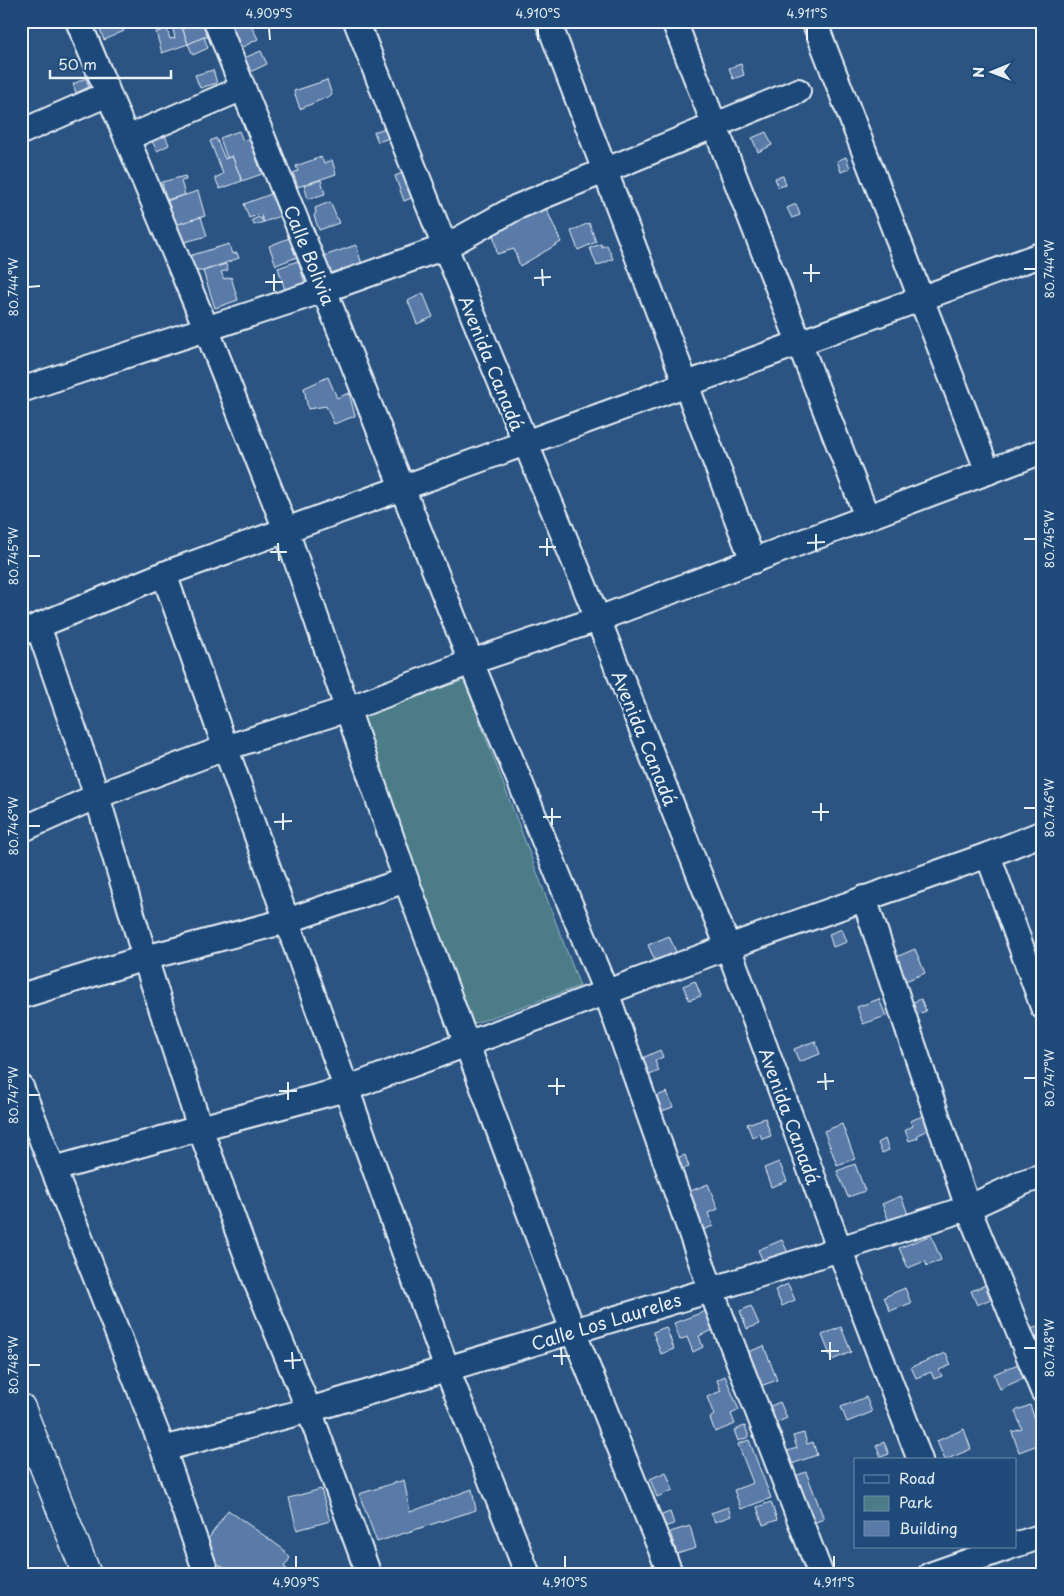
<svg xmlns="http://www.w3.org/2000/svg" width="1064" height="1596" font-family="'Playpen Sans',sans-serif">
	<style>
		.green { fill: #4b7c88; stroke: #9ab6c0 }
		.building { fill: #5a7aa7; stroke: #e8f1f8 }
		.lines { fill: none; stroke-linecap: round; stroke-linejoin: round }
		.minor-casing { stroke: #e8f1f8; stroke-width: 28 }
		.major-casing { stroke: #e8f1f8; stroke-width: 31 }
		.minor { stroke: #1f4a7a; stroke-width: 24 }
		.major { stroke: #1f4a7a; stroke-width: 28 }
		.ticks { fill: none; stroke: #e8f1f8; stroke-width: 2 }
		.labels { text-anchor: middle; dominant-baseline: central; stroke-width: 5; stroke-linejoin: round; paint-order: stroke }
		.street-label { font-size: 18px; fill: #e8f1f8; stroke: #1f4a7a }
		.neatline { fill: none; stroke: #e8f1f8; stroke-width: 2 }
		.ticks-label { font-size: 12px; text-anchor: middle; fill: #e8f1f8 }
	</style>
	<rect width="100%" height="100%" fill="#2b5483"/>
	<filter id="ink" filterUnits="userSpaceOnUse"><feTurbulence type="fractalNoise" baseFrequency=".02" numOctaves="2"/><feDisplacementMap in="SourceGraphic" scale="10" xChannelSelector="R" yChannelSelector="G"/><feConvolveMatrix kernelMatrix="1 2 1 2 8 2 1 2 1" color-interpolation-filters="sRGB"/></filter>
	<g filter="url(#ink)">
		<polygon class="green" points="464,680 580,986 470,1025 355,719"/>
		<g class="building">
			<polygon points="111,21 119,21 124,31 104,40 99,26"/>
			<polygon points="202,21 208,37 204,37 188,44 180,22"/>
			<polygon points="219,21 249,21 258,39 233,52"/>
			<polygon points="180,22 188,44 162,53 156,32 167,29 170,39 175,38 172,25"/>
			<polygon points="204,37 208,48 193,55 188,44"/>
			<polygon points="261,51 267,64 250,72 244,58"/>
			<polygon points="741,64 744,75 733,79 729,68"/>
			<polygon points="213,70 217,83 200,88 195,75"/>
			<polygon points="86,78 89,87 76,93 73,84"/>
			<polygon points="327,80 332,95 300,109 294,91"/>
			<polygon points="388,127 392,137 378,142 374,132"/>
			<polygon points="239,131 243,141 249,138 262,174 242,181 232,156 227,158 220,138"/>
			<polygon points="766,132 772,145 758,152 752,138"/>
			<polygon points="165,135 169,145 157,151 152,141"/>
			<polygon points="216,138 225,159 232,156 242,181 220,189 215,178 223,174 210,141"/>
			<polygon points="321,157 324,163 332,160 336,174 298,187 293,173 298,171 296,166"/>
			<polygon points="846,157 850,168 841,172 837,161"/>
			<polygon points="407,171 416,196 404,201 395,176"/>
			<polygon points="185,176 186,180 181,181 185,195 166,200 162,182"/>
			<polygon points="783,176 786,185 778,187 775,178"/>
			<polygon points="321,180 325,194 308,199 304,185"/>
			<polygon points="198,191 205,216 175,225 163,202"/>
			<polygon points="271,194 280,216 264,222 260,214 249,218 244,204"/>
			<polygon points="330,202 339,223 319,230 314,216 316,212 315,208"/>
			<polygon points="796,204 800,215 792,218 787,208"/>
			<polygon points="546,208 561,242 520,266 514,249 497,254 493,232"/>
			<polygon points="201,217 207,236 181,243 175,225"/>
			<polygon points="259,217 264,222 254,225 252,220"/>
			<polygon points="589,223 596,242 578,250 571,231"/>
			<polygon points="289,238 297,257 276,265 269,246"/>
			<polygon points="229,244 232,254 237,253 239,258 203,271 193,271 189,256"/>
			<polygon points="601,244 602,247 607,245 613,259 597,266 590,248"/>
			<polygon points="356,245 365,274 329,286 321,257"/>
			<polygon points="298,261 305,283 285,290 278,268"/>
			<polygon points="226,264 228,270 221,272 224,279 231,277 238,300 215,308 203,271"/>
			<polygon points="423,293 433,317 417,324 408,301"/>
			<polygon points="328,377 337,398 349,393 355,416 334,424 326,406 308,409 304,388"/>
			<polygon points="842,929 847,942 833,947 829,934"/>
			<polygon points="669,936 680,961 659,970 648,945"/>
			<polygon points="915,949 925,973 898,984 889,960"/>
			<polygon points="695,981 701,996 689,1000 683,986"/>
			<polygon points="879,999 886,1016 863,1024 857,1007"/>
			<polygon points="921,999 926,1011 913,1016 908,1004"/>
			<polygon points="815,1041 820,1054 799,1062 794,1049"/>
			<polygon points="660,1050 663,1057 655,1061 659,1071 645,1077 638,1060"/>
			<polygon points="667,1092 673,1107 657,1113 652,1098"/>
			<polygon points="925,1115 930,1129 917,1135 918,1138 909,1141 905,1130 913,1126 910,1121"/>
			<polygon points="765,1118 771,1136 762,1139 760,1134 752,1137 747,1124"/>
			<polygon points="842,1124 855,1159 837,1165 824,1131"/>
			<polygon points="885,1139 889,1150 882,1153 878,1143"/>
			<polygon points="685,1155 689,1167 672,1172 669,1161"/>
			<polygon points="779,1162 787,1181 771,1187 764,1168"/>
			<polygon points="855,1164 865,1191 848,1197 837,1171"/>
			<polygon points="708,1184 718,1209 708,1213 713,1226 698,1232 683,1194"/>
			<polygon points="901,1196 908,1214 889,1221 882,1204"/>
			<polygon points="931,1235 941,1260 927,1266 925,1261 908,1268 899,1248"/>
			<polygon points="782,1240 790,1257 766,1268 758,1250"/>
			<polygon points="788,1284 795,1300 782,1306 775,1290"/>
			<polygon points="988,1284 993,1298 977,1305 971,1291"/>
			<polygon points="905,1288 911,1303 890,1311 884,1297"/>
			<polygon points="751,1306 759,1324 747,1329 740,1311"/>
			<polygon points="706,1311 713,1330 699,1336 703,1347 693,1352 687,1337 680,1340 674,1323"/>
			<polygon points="1043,1324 1043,1345 1040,1346 1036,1336 1032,1338 1029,1330"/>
			<polygon points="666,1327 674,1349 661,1354 653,1332"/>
			<polygon points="841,1327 851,1352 832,1360 822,1335"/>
			<polygon points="764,1346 777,1380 758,1387 745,1353"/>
			<polygon points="946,1353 951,1365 939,1370 942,1376 934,1379 931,1372 916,1378 911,1367"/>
			<polygon points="1018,1364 1024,1378 1000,1389 994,1374"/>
			<polygon points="725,1376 739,1410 731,1414 735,1424 715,1432 710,1418 714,1415 707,1397 721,1391 717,1380"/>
			<polygon points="866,1397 872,1412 847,1422 841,1407"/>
			<polygon points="780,1402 787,1418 773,1424 766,1408"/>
			<polygon points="1030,1405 1043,1443 1019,1452 1012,1432 1022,1429 1015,1411"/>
			<polygon points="745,1426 749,1437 738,1441 734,1430"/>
			<polygon points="964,1429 971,1449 945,1460 937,1441"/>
			<polygon points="804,1433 807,1444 813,1442 817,1455 786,1466 781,1453 797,1448 793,1436"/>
			<polygon points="749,1440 771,1498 741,1509 734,1490 753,1483 738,1444"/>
			<polygon points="884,1442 889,1454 881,1457 876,1446"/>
			<polygon points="666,1472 673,1490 657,1497 650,1479"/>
			<polygon points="806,1472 824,1519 808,1525 790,1478"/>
			<polygon points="404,1480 410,1512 472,1489 476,1510 377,1542 359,1494"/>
			<polygon points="321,1489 330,1521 297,1530 289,1498"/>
			<polygon points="771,1502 777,1520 763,1525 757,1507"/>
			<polygon points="728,1507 731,1516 715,1522 711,1513"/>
			<polygon points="228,1510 283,1549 290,1558 284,1567 288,1570 284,1575 234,1575 200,1551"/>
			<polygon points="670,1512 674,1524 659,1528 656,1517"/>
			<polygon points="690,1526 696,1548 677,1554 670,1532"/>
		</g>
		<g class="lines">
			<g class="minor-casing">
				<g id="minor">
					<polyline points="78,21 206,328 286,530 406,880 573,1331 671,1575"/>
					<polyline points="216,21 324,290 471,662 606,992 711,1290 821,1575"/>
					<polyline points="356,21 445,247 598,619 728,947 839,1248 920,1460"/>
					<polyline points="548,21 753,561"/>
					<polyline points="674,21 867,517"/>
					<polyline points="814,21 988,472"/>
					<polyline points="21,132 108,94"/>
					<polyline points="127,138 243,88"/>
					<polyline points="21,390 324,290 445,247 517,207 798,91"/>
					<polyline points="164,574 401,1243 447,1369 528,1575"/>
					<polyline points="38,626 97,796 145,958 200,1128 257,1284 309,1410 369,1575"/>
					<polyline points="21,633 164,574 402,488 1043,254"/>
					<polyline points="21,830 97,796 225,748 348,709 471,662 598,619 1043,451"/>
					<polyline points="988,855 1043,1007"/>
					<polyline points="864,898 968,1208 1043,1391"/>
					<polyline points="21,996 145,958 286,921 406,880"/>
					<polyline points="21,1087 163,1449 207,1575"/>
					<polyline points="54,1169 200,1128 346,1089 728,947 988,855 1043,833"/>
					<polyline points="163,1449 309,1410 711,1290 968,1208 1024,1182 1043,1176"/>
					<polyline points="1015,1545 1043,1536"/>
					<polyline points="930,1575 1009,1547"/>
				</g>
			</g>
			<g class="major-casing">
				<polyline id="major" points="21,1408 87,1575"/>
			</g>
			<use href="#minor" class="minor"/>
			<use href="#major" class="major"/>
		</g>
	</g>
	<path class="ticks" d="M269 28 270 40M538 28V40M807 28V40M811 264V282M542 269 543 286M1024 269H1036M803 273H820M274 274V291M534 278 551 277M265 282H283M28 287 40 286M816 534V551M547 538V556M1024 539H1036M278 543 279 561M807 543 825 542M539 547H556M270 552H287M28 556H40M821 803V821M552 808V825M1024 808H1036M812 812H829M283 813V830M543 817H561M274 822 292 821M28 826H40M825 1073 826 1090M557 1078V1095M1024 1078H1036M288 1082V1100M817 1082 834 1081M548 1086H565M279 1091H297M28 1095H40M830 1342V1360M561 1347 562 1365M1024 1348H1036M821 1351H839M292 1352 293 1369M553 1356H570M284 1361 301 1360M28 1365H40M296 1556V1568M565 1556V1568M834 1556V1568"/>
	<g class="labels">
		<g class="street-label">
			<text transform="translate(310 255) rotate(68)">Calle Bolivia</text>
			<text transform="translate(492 363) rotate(68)">Avenida Canadá</text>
			<text transform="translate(645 738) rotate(68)">Avenida Canadá</text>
			<text transform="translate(790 1116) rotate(70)">Avenida Canadá</text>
			<text transform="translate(606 1321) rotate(-17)">Calle Los Laureles</text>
		</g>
	</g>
	<rect width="1064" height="1596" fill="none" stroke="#1f4a7a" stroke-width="55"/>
	<rect x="854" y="1458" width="162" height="90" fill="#1f4a7a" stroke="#6f8dac"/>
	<rect x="864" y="1475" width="25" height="8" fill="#1f4a7a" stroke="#6f8dac"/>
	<text x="899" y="1484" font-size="15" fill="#e8f1f8">Road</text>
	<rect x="864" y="1496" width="25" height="15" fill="#4b7c88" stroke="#6f8dac"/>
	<text x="899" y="1508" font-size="15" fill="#e8f1f8">Park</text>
	<rect x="864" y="1521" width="25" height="15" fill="#5a7aa7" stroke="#6f8dac"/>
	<text x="899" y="1534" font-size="15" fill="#e8f1f8">Building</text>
	<g transform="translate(992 72) rotate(269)" stroke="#1f4a7a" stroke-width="4" paint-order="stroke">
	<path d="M0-4L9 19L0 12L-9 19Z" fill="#e8f1f8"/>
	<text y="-8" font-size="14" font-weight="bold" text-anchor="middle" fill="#e8f1f8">N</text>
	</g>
	<path d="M50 70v8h121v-8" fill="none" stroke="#e8f1f8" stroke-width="2.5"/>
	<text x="58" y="70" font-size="15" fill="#e8f1f8" stroke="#1f4a7a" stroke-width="4" paint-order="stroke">50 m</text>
	<rect x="28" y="28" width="1008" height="1540" class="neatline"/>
	<g class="ticks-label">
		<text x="269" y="18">4.909°S</text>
		<text x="538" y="18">4.910°S</text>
		<text x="807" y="18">4.911°S</text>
		<text transform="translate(1050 269) rotate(-90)" y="4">80.744°W</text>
		<text transform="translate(14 287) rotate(-90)" y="4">80.744°W</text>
		<text transform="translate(1050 539) rotate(-90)" y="4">80.745°W</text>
		<text transform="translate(14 556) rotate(-90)" y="4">80.745°W</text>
		<text transform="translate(1050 808) rotate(-90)" y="4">80.746°W</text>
		<text transform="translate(14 826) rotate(-90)" y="4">80.746°W</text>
		<text transform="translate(1050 1078) rotate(-90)" y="4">80.747°W</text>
		<text transform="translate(14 1095) rotate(-90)" y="4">80.747°W</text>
		<text transform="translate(1050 1348) rotate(-90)" y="4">80.748°W</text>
		<text transform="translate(14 1365) rotate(-90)" y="4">80.748°W</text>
		<text x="296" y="1587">4.909°S</text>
		<text x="565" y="1587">4.910°S</text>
		<text x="834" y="1587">4.911°S</text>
	</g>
</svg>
